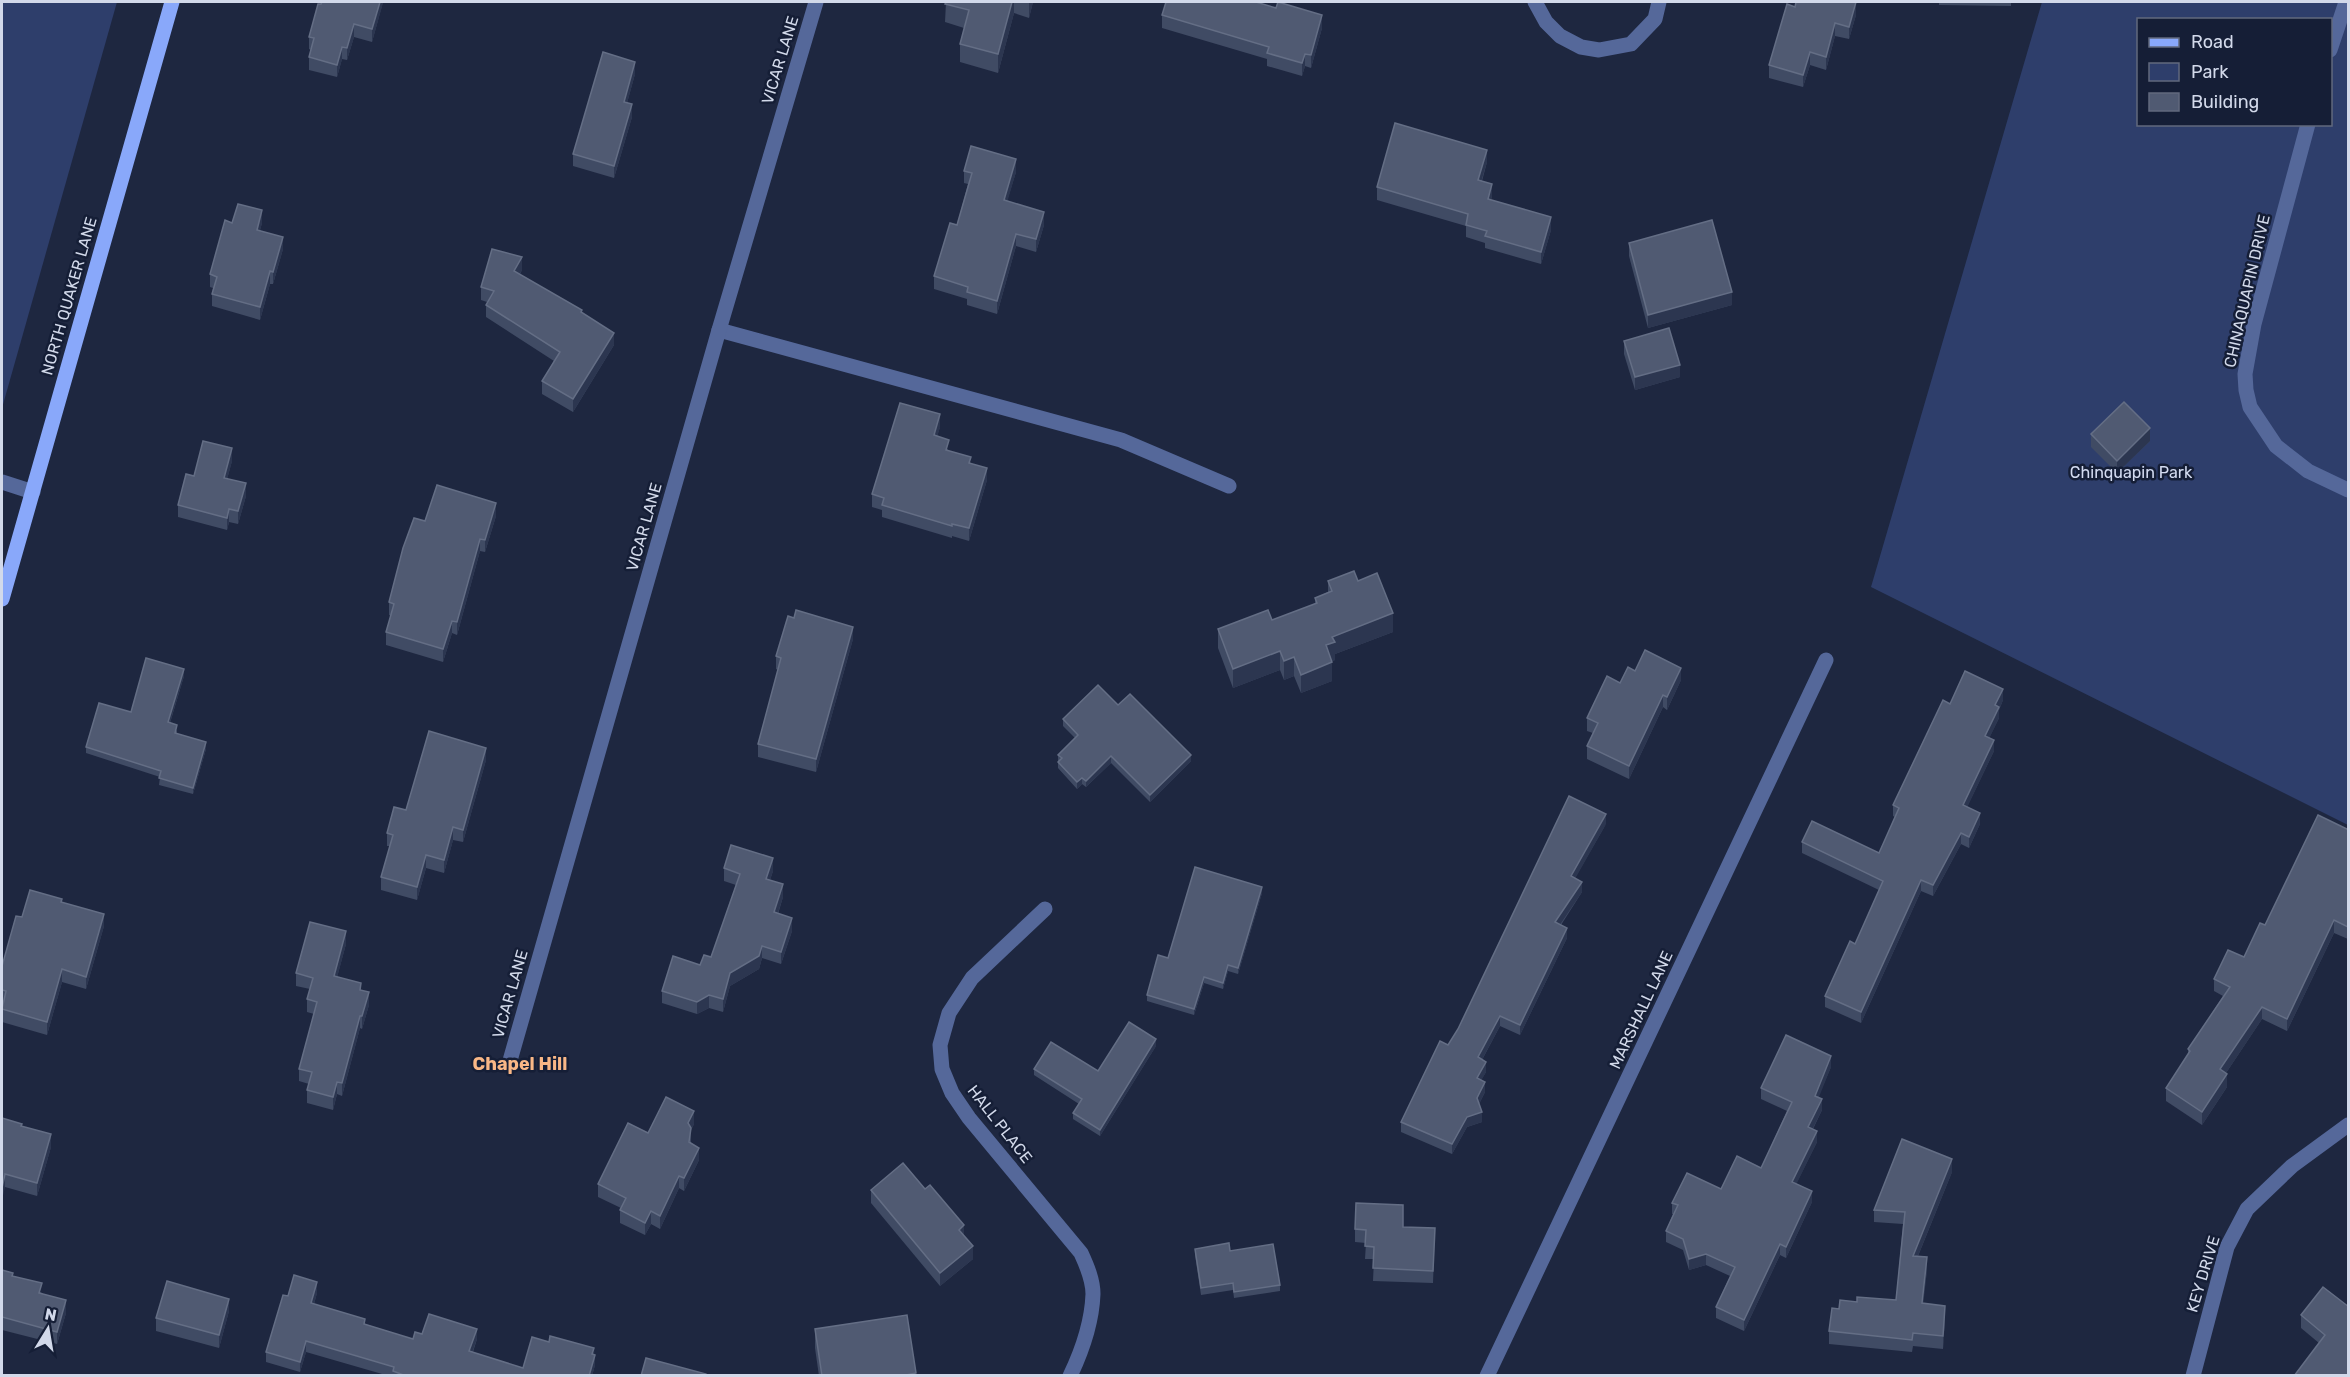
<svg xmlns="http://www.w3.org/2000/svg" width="2350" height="1377" font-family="Rubik,sans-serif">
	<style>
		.green { fill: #2e3e6b; fill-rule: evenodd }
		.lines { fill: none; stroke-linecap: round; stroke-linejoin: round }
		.minor { stroke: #55689a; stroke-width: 15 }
		.major { stroke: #89a8fa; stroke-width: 15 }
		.wall { fill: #404b64 }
		.shaded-wall { fill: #2c3650 }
		.building { fill: #505a72; stroke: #646e85; stroke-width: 1.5 }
		.labels { text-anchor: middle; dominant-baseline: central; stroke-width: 5; stroke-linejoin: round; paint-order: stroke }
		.street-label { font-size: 16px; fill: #d2d9ea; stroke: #151e36 }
		.park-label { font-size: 16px; fill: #d3dbf1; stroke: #151e36 }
		.neighbourhood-label { font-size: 18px; font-weight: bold; fill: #f9b786; stroke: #151e36 }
	</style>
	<rect width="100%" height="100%" fill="#1e2740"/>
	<g class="green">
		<polygon points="2,2 117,2 2,408"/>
		<path d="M2042 2H2348V825L1871 587ZM2138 20H2330V124H2138Z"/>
	</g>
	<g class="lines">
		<g class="minor">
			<polyline points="1535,2 1546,22 1560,36 1581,47 1599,50 1631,44 1655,19 1659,2"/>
			<polyline points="2330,50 2346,2"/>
			<polyline points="2308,124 2254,324 2245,374 2246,390 2250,407 2276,446 2308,471 2348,490"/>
			<polyline points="719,330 1121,440 1229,486"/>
			<polyline points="2,482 33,492"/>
			<path d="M1045 909 972 978 949 1013 940 1045 942 1069 952 1093 969 1118 1081 1253C1087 1266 1093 1280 1093 1294 1092 1321 1082 1351 1070 1376"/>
			<polyline points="509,1064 719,330 816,2"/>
			<polyline points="1487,1376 1826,660"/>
			<polyline points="2193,1376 2227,1247 2247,1209 2292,1166 2348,1125"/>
		</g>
		<polyline class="major" points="2,599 172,2"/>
	</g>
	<g class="wall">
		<polygon points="383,2 372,42 354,37 347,60 342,59 337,77 309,70 309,57 311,50 309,49 309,37 321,4"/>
		<polygon points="946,2 1033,2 1029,18 1014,13 998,73 960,62 960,44 964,28 945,22"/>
		<polygon points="1939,2 2011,2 2011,6 1939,5"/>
		<polygon points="1795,7 1856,15 1849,39 1835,36 1826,70 1810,65 1803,87 1769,78 1769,65"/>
		<polygon points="1162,15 1322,28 1311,68 1305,66 1302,76 1267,66 1267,59 1162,28"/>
		<polygon points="635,74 627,103 632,117 614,178 573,166 573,154"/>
		<polygon points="1487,162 1482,181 1492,196 1491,200 1551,230 1541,264 1485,248 1485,243 1466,237 1466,226 1377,200 1377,187"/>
		<polygon points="964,171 1016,172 1007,201 1044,225 1036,252 1016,246 997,314 967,305 967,299 934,289 934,276 957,225 968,184 964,183"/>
		<polygon points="232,223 262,223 260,230 283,249 273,284 270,284 260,320 212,306 212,294 213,288 210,287 210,274"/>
		<polygon points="1629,243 1732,305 1648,328 1629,256"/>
		<polygon points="522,270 520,274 582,313 614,345 573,412 542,394 542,381 554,361 486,317 486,305 487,302 481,300 481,287"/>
		<polygon points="1624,341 1680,377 1635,390 1624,354"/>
		<polygon points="940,427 937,436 949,451 971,463 987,480 969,541 952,536 952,538 882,517 882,510 872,507 872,494"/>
		<polygon points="2091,434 2150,441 2117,473 2091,447"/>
		<polygon points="232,461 227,479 246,496 238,524 229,522 227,530 178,517 178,505 194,476"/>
		<polygon points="496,516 485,552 480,551 457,635 452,633 443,662 386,645 386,632 391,616 389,615 389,602 425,521"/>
		<polygon points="1328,581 1358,581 1393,632 1335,654 1335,660 1332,661 1332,681 1301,693 1294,676 1284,680 1280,670 1233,688 1218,648 1218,629 1272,620 1315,604 1315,598 1328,592"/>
		<polygon points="794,618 853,639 816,772 758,757 758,744 778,670 776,669 776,656"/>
		<polygon points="1635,671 1681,680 1667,710 1663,707 1629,779 1587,759 1587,746 1593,733 1587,731 1587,718 1620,683"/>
		<polygon points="184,676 170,723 177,731 177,734 206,749 193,794 159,785 160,777 86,753 86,747 131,712"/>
		<polygon points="2003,700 1999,710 1999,718 1989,738 1994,751 1967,807 1980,824 1969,848 1961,844 1933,896 1921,891 1861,1023 1825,1007 1825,996 1855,944 1879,890 1802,853 1802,842 1879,853 1895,817 1893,816 1893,805 1950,704"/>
		<polygon points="1118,705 1191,761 1150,802 1111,763 1086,787 1082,784 1077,789 1058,768 1058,755 1075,738 1063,726 1063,719"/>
		<polygon points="486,760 463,842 453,840 444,873 426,868 417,900 381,890 381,877 390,846 387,846 387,833 406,810"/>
		<polygon points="1606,824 1575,878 1582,892 1561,925 1567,938 1520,1035 1500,1026 1482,1060 1486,1072 1481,1080 1485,1092 1479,1104 1482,1122 1467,1127 1452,1154 1401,1132 1401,1122 1448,1045"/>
		<polygon points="2349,830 2349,937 2348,939 2334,933 2287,1031 2262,1019 2226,1073 2227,1087 2202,1125 2166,1101 2166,1088 2188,1055 2188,1049 2223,996 2214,991 2214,979 2244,957 2265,925"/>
		<polygon points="724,868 773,871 770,880 783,897 778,914 792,931 781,964 762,958 759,969 730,986 723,1012 709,1008 697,1014 662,1003 662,991 711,957 736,885 724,881"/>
		<polygon points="1262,893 1238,974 1228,971 1223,989 1204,983 1194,1015 1147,1001 1147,995 1168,958"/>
		<polygon points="62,902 104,926 86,989 62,982 47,1035 2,1022 2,1007 3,1003 2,1003 2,966 22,917"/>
		<polygon points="346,944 337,977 361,990 369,1005 362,1029 360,1028 342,1096 337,1094 333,1110 307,1103 307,1090 309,1084 299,1081 299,1069 314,1014 307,1012 307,999 310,989 296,986 296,973"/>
		<polygon points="1156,1046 1100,1136 1073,1119 1073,1113 1079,1104 1034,1075 1034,1069 1098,1071"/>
		<polygon points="1831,1067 1818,1097 1822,1110 1813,1129 1817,1142 1796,1184 1812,1202 1786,1258 1780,1255 1744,1331 1716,1318 1716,1307 1730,1276 1706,1265 1689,1270 1683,1250 1666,1242 1666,1231 1673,1214 1672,1214 1672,1203 1721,1189 1761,1168 1787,1111 1761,1099 1761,1088"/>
		<polygon points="2,1118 22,1126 51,1147 37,1196 5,1187"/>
		<polygon points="694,1124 691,1130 691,1143 699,1160 684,1191 679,1188 660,1229 651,1224 645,1235 620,1223 620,1210 621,1208 598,1197 598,1184 648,1133"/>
		<polygon points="1952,1172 1918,1256 1927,1270 1923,1303 1945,1318 1943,1349 1913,1346 1912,1352 1829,1344 1829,1331 1857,1302 1896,1300 1903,1224 1874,1222 1874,1210"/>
		<polygon points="871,1190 973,1259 940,1286 871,1203"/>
		<polygon points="1403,1227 1435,1228 1433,1283 1373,1281 1374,1259 1365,1259 1366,1243 1355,1242 1355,1229"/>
		<polygon points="1195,1249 1230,1251 1280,1285 1280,1291 1234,1298 1233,1290 1201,1295 1195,1255"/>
		<polygon points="2,1270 13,1276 42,1293 66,1313 57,1344 2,1330"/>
		<polygon points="317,1293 314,1304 365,1324 413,1339 422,1334 477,1339 473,1352 523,1368 594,1354 595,1365 592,1376 389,1376 306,1352 300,1372 266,1362 266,1352 288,1296"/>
		<polygon points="2349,1307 2319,1343 2301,1328 2301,1315"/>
		<polygon points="229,1311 219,1348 156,1331 156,1318"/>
		<polygon points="815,1329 916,1373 916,1376 819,1376 815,1348"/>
	</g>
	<g class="shaded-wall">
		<polygon points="380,2 383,2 383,3 372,42 372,29"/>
		<polygon points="1012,2 1014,2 1014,13 998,73 998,54"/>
		<polygon points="1029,2 1033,2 1029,18"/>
		<polygon points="1856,2 1856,15 1849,39 1849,27"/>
		<polygon points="1322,15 1322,28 1311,68 1311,55"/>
		<polygon points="1835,23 1835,36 1826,70 1826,57"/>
		<polygon points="354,24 354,37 347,60 347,48"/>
		<polygon points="342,47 342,59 337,77 337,65"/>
		<polygon points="1810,52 1810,65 1803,87 1803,75"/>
		<polygon points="1305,54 1305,66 1302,76 1302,63"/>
		<polygon points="635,62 635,74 624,114 624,102"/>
		<polygon points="632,104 632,117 614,178 614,166"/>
		<polygon points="1487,150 1487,162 1478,192 1478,180"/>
		<polygon points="1016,159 1016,172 1004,213 1004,200"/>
		<polygon points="1492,184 1492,196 1488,211 1488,199"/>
		<polygon points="262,210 262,223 257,242 257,230"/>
		<polygon points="1044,212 1044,225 1036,252 1036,239"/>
		<polygon points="1551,217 1551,230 1541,264 1541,252"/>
		<polygon points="1016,234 1016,246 997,314 997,301"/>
		<polygon points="283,237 283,249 273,284 273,272"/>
		<polygon points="522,257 522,270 514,283 514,271"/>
		<polygon points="270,271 270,284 260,320 260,307"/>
		<polygon points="1732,292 1732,305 1648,328 1648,315"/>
		<polygon points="614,333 614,345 573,412 573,399"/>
		<polygon points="1680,365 1680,377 1635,390 1635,377"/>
		<polygon points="940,414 940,427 934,448 934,435"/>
		<polygon points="2150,428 2150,441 2117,473 2117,461"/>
		<polygon points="232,448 232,461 224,491 224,478"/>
		<polygon points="987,468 987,480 969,541 969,528"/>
		<polygon points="246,483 246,496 238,524 238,511"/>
		<polygon points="496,503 496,516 485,552 485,540"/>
		<polygon points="229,509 229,522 227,530 227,518"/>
		<polygon points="480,539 480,551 457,635 457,622"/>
		<polygon points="1393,613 1393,632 1335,654 1335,660 1326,664 1326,645 1332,637"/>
		<polygon points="452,621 452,633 443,662 443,649"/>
		<polygon points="853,627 853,639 816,772 816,759"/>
		<polygon points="1280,651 1280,670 1233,688 1233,669"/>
		<polygon points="1294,657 1294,676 1284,680 1284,661"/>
		<polygon points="1332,662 1332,681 1301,693 1301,675"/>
		<polygon points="1681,668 1681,680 1667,710 1667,697"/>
		<polygon points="184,669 184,676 168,729 168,722"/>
		<polygon points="2003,689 2003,700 1999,710 1999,718 1985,747 1985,736 1995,705"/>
		<polygon points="1663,695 1663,707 1629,779 1629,766"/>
		<polygon points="1994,740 1994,751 1963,816 1963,805"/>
		<polygon points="206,742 206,749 193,794 193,788"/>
		<polygon points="486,748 486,760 463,842 463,830"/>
		<polygon points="1191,755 1191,761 1150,802 1150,795"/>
		<polygon points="1111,756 1111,763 1086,787 1086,781"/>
		<polygon points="1082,778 1082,784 1077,789 1077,782"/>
		<polygon points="1980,813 1980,824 1969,848 1969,837"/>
		<polygon points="1606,814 1606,824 1571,886 1571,876"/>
		<polygon points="453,827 453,840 444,873 444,860"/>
		<polygon points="1961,833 1961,844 1933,896 1933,885"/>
		<polygon points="426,855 426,868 417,900 417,887"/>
		<polygon points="773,858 773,871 766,892 766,879"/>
		<polygon points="1921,880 1921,891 1861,1023 1861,1012"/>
		<polygon points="1582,882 1582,892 1555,932 1555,922"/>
		<polygon points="783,884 783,897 774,925 774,912"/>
		<polygon points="1262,887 1262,893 1238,974 1238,968"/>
		<polygon points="104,914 104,926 86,989 86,977"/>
		<polygon points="792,918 792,931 781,964 781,952"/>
		<polygon points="2334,920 2334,933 2287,1031 2287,1019"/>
		<polygon points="1567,928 1567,938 1520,1035 1520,1025"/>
		<polygon points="346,931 346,944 334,989 334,976"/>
		<polygon points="762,946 762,958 759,969 730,986 723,1012 723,999 730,973"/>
		<polygon points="1228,965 1228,971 1223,989 1223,983"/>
		<polygon points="62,969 62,982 47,1035 47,1022"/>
		<polygon points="1204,977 1204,983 1194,1015 1194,1009"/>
		<polygon points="369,992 369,1005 362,1029 362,1016"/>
		<polygon points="709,995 709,1008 697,1014 697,1002"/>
		<polygon points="2262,1007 2262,1019 2220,1082 2220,1069"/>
		<polygon points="360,1016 360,1028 342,1096 342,1083"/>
		<polygon points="1500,1016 1500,1026 1478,1067 1478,1057"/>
		<polygon points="1156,1039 1156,1046 1100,1136 1100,1130"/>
		<polygon points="1831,1056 1831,1067 1815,1107 1815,1096"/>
		<polygon points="1486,1062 1486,1072 1477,1088 1477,1078"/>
		<polygon points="2227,1074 2227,1087 2202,1125 2202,1112"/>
		<polygon points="337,1082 337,1094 333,1110 333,1097"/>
		<polygon points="1485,1082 1485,1092 1477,1108 1477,1098"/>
		<polygon points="1822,1099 1822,1110 1808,1138 1808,1127"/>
		<polygon points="694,1111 694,1124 691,1130 689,1155 688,1123"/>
		<polygon points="1482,1112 1482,1122 1467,1127 1452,1154 1452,1144 1467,1117"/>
		<polygon points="1817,1131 1817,1142 1792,1193 1792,1182"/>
		<polygon points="51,1134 51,1147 37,1196 37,1183"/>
		<polygon points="699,1148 699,1160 684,1191 684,1178"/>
		<polygon points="1952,1159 1952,1172 1913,1268 1913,1256"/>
		<polygon points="5,1174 5,1187 2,1200 2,1188"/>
		<polygon points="679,1176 679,1188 660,1229 660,1216"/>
		<polygon points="1812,1191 1812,1202 1786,1258 1786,1247"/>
		<polygon points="651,1211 651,1224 645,1235 645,1223"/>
		<polygon points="964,1225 964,1238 959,1230"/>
		<polygon points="1780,1244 1780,1255 1744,1331 1744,1320"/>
		<polygon points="973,1246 973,1259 940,1286 940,1273"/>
		<polygon points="1706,1254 1706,1265 1689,1270 1689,1259"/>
		<polygon points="1927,1257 1927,1270 1922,1316 1922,1303"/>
		<polygon points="317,1282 317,1293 311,1314 311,1303"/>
		<polygon points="229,1299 229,1311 219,1348 219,1335"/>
		<polygon points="66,1300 66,1313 57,1344 57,1332"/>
		<polygon points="1945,1306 1945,1318 1943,1349 1943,1336"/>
		<polygon points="477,1329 477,1339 469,1361 469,1351"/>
		<polygon points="306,1341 306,1352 300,1372 300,1362"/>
		<polygon points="594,1348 595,1365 592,1376 589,1376"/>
	</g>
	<g class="building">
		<polygon points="322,2 380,2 372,29 354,24 347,48 342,47 337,65 309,57 314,38 309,37 318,4 321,4"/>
		<polygon points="946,2 1012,2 998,54 960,44 969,10 945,4"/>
		<polygon points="1166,2 1256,2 1276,8 1278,2 1322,15 1311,55 1305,54 1302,63 1267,53 1269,47 1162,15"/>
		<polygon points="1796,2 1856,2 1849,27 1835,23 1826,57 1810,52 1803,75 1769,65 1787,4 1795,7"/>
		<polygon points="603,52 635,62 624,102 632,104 614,166 573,154"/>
		<polygon points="1395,123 1487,150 1478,180 1492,184 1488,199 1551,217 1541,252 1485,236 1487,231 1466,225 1468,214 1377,187"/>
		<polygon points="971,146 1016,159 1004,200 1044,212 1036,239 1016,234 997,301 967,292 968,287 934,276 950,223 957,225 972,173 964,171"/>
		<polygon points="238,204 262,210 257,230 283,237 273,272 270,271 260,307 212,294 217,277 210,274 225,220 232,223"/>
		<polygon points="1712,220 1732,292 1648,315 1629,243"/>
		<polygon points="492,249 522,257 514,271 582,310 581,312 614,333 573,399 542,381 560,352 486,305 494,291 481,287"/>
		<polygon points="1669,328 1680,365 1635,377 1624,341"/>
		<polygon points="2124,402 2150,428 2117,461 2091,434"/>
		<polygon points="900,403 940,414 934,435 949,440 946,450 971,457 969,463 987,468 969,528 952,524 952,526 882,505 884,498 872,494"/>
		<polygon points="203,441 232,448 224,478 246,483 238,511 229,509 227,518 178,505 186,474 194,476"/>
		<polygon points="437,485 496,503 485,540 480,539 457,622 452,621 443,649 386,632 394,604 389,602 403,548 414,518 425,521"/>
		<polygon points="1354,571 1358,581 1377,573 1393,613 1332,637 1335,642 1326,645 1332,662 1301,675 1294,657 1284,661 1280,651 1233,669 1218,629 1268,610 1272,620 1317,603 1315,598 1332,591 1328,581"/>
		<polygon points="796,610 853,627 816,759 758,744 781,658 776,656 788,616 794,618"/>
		<polygon points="1645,650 1681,668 1667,697 1663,695 1629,766 1587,746 1598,723 1587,718 1607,676 1620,683 1628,667 1635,671"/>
		<polygon points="146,658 184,669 168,722 177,725 175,733 206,742 193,788 159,778 161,771 86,747 99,703 131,712"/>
		<polygon points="1965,671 2003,689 1995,705 1999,707 1985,736 1994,740 1963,805 1980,813 1969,837 1961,833 1933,885 1921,880 1861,1012 1825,996 1850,941 1855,944 1883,881 1802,842 1812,821 1879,853 1899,808 1893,805 1943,700 1950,704"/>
		<polygon points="1098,685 1118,705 1130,694 1191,755 1150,795 1111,756 1086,781 1082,778 1077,782 1058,762 1062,758 1058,755 1078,735 1063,719"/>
		<polygon points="429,731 486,748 463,830 453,827 444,860 426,855 417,887 381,877 393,835 387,833 394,807 406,810"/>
		<polygon points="1569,796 1606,814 1571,876 1582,882 1555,922 1567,928 1520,1025 1500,1016 1478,1057 1486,1062 1477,1078 1485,1082 1477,1098 1482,1112 1467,1117 1452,1144 1401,1122 1440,1041 1448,1045 1458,1029"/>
		<polygon points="2318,815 2349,830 2349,925 2348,927 2334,920 2287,1019 2262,1007 2220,1069 2227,1074 2202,1112 2166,1088 2190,1051 2188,1049 2230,987 2214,979 2228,950 2244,957 2260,923 2265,925"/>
		<polygon points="731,845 773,858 766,879 783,884 774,912 792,918 781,952 762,946 759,956 730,973 723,999 709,995 697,1002 662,991 673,956 700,965 704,955 711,957 740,874 724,868"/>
		<polygon points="1195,867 1262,887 1238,968 1228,965 1223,983 1204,977 1194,1009 1147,995 1158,955 1168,958"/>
		<polygon points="30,890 62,899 61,902 104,914 86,977 62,969 47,1022 2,1009 6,991 2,990 2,966 16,916 22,917"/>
		<polygon points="310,922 346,931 334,976 361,983 360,990 369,992 362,1016 360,1016 342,1083 337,1082 333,1097 307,1090 312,1072 299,1069 317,1002 307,999 313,978 296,973"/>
		<polygon points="1129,1022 1156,1039 1100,1130 1073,1113 1082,1099 1034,1069 1051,1042 1098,1071"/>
		<polygon points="1786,1035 1831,1056 1815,1096 1822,1099 1808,1127 1817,1131 1792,1182 1812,1191 1786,1247 1780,1244 1744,1320 1716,1307 1735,1267 1706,1254 1689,1259 1683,1239 1666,1231 1678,1205 1672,1203 1687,1173 1721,1189 1737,1156 1761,1168 1792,1102 1761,1088"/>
		<polygon points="666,1097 694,1111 688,1123 691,1128 689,1142 699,1148 684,1178 679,1176 660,1216 651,1211 645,1223 620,1210 626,1198 598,1184 628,1123 648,1133"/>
		<polygon points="2,1118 22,1124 21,1126 51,1134 37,1183 5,1174 2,1188"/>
		<polygon points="1902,1139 1952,1159 1913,1256 1927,1257 1922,1303 1945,1306 1943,1336 1913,1333 1912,1340 1829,1331 1832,1308 1839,1309 1840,1300 1857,1302 1857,1297 1896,1300 1905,1212 1874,1210"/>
		<polygon points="903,1163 925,1189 930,1185 964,1225 959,1230 973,1246 940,1273 871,1190"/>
		<polygon points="1356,1203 1403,1205 1403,1227 1435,1228 1433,1271 1373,1268 1374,1247 1365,1246 1366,1230 1355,1229"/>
		<polygon points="1229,1243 1230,1251 1273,1244 1280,1285 1234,1292 1233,1283 1201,1288 1195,1249"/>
		<polygon points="2,1270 13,1273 12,1276 42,1283 39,1293 66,1300 57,1332 2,1317"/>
		<polygon points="294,1275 317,1282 311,1303 365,1319 364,1324 413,1339 415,1332 422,1334 429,1314 477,1329 469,1351 523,1368 532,1337 549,1342 550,1336 594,1348 592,1354 595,1355 589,1376 406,1376 393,1371 394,1367 306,1341 300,1362 266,1352 283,1295 288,1296"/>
		<polygon points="167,1281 229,1299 219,1335 156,1318"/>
		<polygon points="2323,1287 2349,1307 2349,1376 2294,1376 2325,1335 2301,1315"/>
		<polygon points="907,1315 916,1373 901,1376 822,1376 815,1329"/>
		<polygon points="646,1358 706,1374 706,1376 641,1376"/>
	</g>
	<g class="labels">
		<g class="street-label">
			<text transform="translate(780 60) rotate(-73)">VICAR LANE</text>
			<text transform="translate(2247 291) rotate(-77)">CHINAQUAPIN DRIVE</text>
			<text transform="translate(69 296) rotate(-74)">NORTH QUAKER LANE</text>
			<text transform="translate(644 527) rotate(-74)">VICAR LANE</text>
			<text transform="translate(510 994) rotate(-74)">VICAR LANE</text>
			<text transform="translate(1641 1010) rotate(-65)">MARSHALL LANE</text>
			<text transform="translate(1000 1124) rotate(52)">HALL PLACE</text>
			<text transform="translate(2203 1274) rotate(-73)">KEY DRIVE</text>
		</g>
		<g class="park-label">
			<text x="2131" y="472">Chinquapin Park</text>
		</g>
		<g class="neighbourhood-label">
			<text x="520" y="1064">Chapel Hill</text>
		</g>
	</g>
	<rect width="2350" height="1377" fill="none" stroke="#d2d9ea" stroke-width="6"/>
	<rect x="2137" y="18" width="195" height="108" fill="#151e36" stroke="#61697e" stroke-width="1.5"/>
	<rect x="2149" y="38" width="30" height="9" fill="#89a8fa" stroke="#61697e" stroke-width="1.5"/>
	<text x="2191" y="48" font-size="18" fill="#d2d9ea">Road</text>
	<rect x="2149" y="63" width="30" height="18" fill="#2e3e6b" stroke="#61697e" stroke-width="1.5"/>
	<text x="2191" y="78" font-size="18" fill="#d2d9ea">Park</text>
	<rect x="2149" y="93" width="30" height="18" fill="#505a72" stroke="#61697e" stroke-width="1.5"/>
	<text x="2191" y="108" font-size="18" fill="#d2d9ea">Building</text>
	<g transform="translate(48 1329) rotate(11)" stroke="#151e36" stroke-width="4.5" paint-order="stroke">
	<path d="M0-4.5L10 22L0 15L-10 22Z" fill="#d2d9ea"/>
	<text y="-9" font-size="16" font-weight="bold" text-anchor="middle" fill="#d2d9ea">N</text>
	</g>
</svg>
